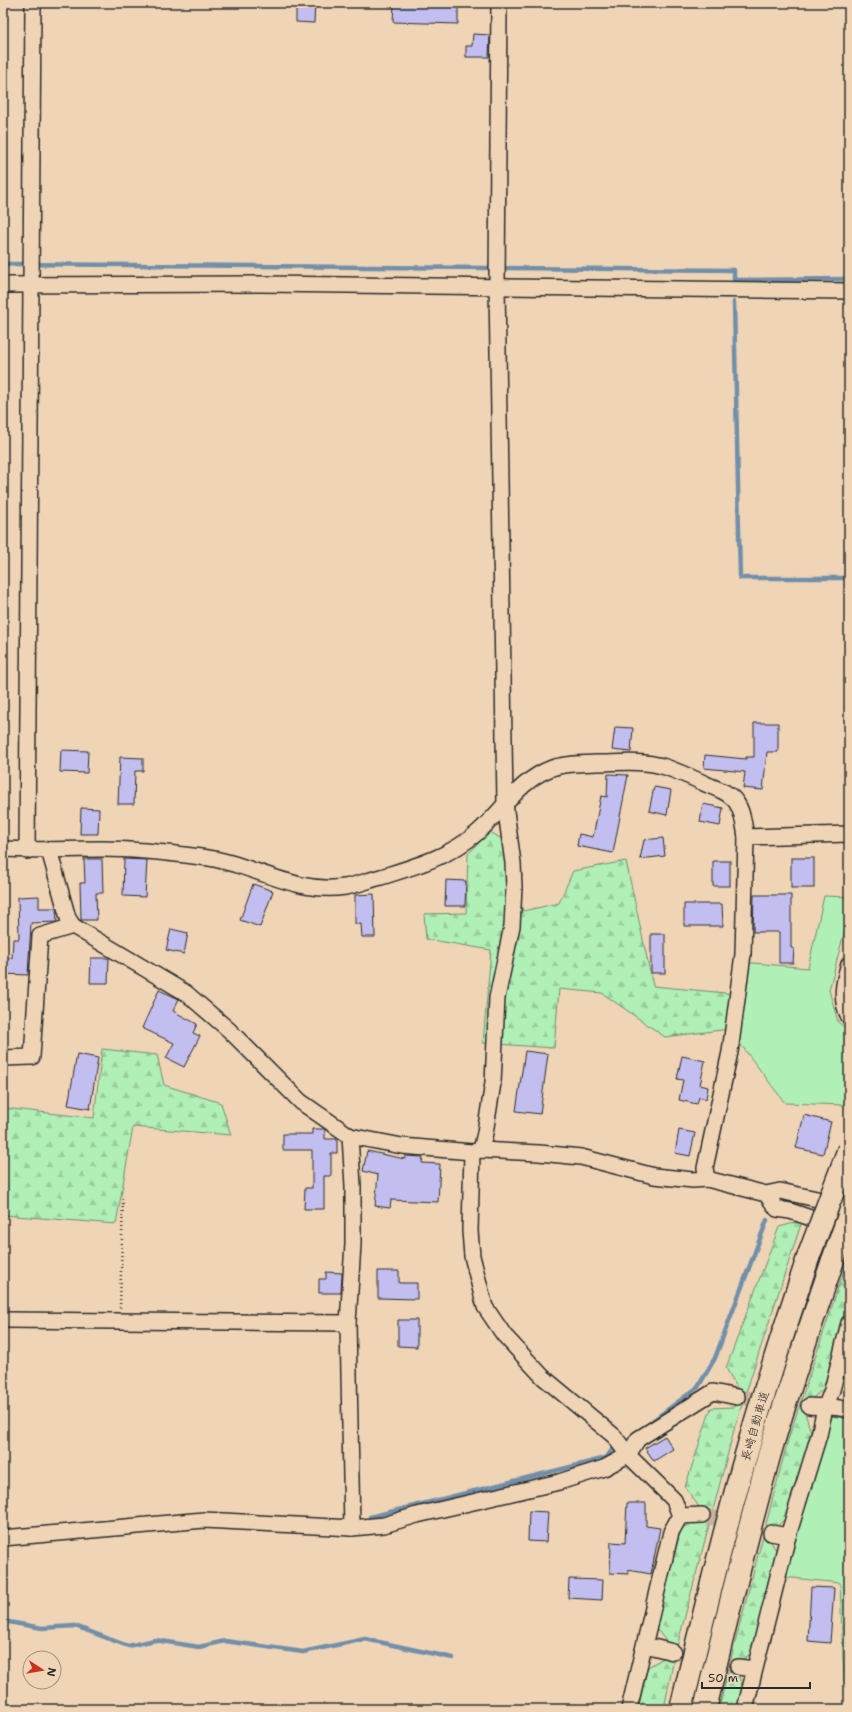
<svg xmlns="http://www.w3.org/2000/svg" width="852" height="1712" font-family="'Shantell Sans','Klee One',sans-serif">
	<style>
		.grass { fill: #b0efb6; stroke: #6e8d70 }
		.forest { fill: url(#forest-firs); stroke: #6e8d70 }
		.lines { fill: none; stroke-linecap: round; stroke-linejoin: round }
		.stream { stroke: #728faa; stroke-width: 4.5 }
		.building { fill: #c3bef0; stroke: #2b2b2b }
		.street-tunnel { stroke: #c8b39a; stroke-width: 15; stroke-dasharray: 15 8; stroke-linecap: butt }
		.street-casing { stroke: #2b2b2b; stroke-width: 18 }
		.highway-casing { stroke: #2b2b2b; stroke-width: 25 }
		.path { stroke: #2b2b2b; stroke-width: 2.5; stroke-dasharray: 1 3; stroke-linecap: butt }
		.street { stroke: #efd5b6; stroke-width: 15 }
		.highway { stroke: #efd5b6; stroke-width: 22 }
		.highway-bridge-casing { stroke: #2b2b2b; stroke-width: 25; stroke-linecap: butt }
		.highway-bridge { stroke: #efd5b6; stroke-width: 22 }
		.labels { text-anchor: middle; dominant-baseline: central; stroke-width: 3; stroke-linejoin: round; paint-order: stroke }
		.street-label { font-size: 12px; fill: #2b2b2b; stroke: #efd5b6 }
	</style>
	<defs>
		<pattern id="forest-firs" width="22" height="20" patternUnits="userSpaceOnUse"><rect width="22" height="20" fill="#b0efb6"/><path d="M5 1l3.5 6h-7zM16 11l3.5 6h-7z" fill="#98cd9d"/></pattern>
	</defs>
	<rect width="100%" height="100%" fill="#efd5b6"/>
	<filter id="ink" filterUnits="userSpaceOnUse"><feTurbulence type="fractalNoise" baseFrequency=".025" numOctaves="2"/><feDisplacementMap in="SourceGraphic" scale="8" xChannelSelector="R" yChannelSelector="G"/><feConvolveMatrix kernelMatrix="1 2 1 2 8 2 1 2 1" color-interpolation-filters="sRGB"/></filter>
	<g filter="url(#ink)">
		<g class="grass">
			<polygon points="824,896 849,897 849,914 829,990 838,1022 849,1031 849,1090 844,1105 785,1103 729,1029 742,962 808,968"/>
			<polygon points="832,1416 849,1419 849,1679 844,1682 840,1583 783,1577"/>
		</g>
		<g class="forest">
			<polygon points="490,832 504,840 523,911 559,903 573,871 626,861 653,986 736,994 729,1029 665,1037 602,993 559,989 554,1048 483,1043 491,950 426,939 424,914 466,913 468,854"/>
			<polygon points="102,1049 157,1055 164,1085 221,1103 231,1135 133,1127 116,1224 3,1215 3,1108 94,1118"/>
			<polygon points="802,1221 735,1426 674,1658 664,1709 638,1709 648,1667 674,1652 656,1628 681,1529 704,1514 685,1487 711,1408 734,1407 739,1391 726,1368 779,1227"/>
			<polygon points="849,1255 849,1307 827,1386 803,1406 812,1436 788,1516 767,1536 778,1553 756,1651 734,1664 745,1693 741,1709 719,1709 729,1666 788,1440"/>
		</g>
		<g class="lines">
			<g class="stream">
				<polyline points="3,264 734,270 734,280 849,279"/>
				<polyline points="734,302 740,578 849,578"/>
				<polyline points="651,1422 698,1387 715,1358 767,1220"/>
				<polyline points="370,1517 606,1458 612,1450"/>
				<polyline points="3,1621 42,1628 75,1626 128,1646 155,1640 199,1647 225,1641 303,1652 365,1639 453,1658"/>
			</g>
		</g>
		<g class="building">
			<polygon points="296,3 315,3 314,23 296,22"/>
			<polygon points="394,3 458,3 458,24 393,22"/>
			<polygon points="473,34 490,35 489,57 466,57 466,46 472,46"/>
			<polygon points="754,723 778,723 778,752 767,752 763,790 743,788 745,772 704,768 705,755 746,759 746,757 754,757"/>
			<polygon points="615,727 633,728 631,752 612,750"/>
			<polygon points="61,750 88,751 87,773 60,772"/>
			<polygon points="120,757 143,758 143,771 135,771 134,804 118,804"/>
			<polygon points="608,774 628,775 613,853 577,846 579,834 593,837 601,796 607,797"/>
			<polygon points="654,787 671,790 667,815 649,811"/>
			<polygon points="703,804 723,808 720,826 700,822"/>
			<polygon points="81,808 99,809 98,834 80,834"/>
			<polygon points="663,838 665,856 640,859 644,840"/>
			<rect x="791" y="858" width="23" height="30"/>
			<polygon points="84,859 102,859 103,893 96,893 97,920 81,920 80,883 85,883"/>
			<polygon points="124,859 147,860 145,897 123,896"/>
			<rect x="713" y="861" width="17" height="25"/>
			<polygon points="446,880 466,881 465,906 445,906"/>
			<polygon points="253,884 273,891 260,927 240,920"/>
			<polygon points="374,894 375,937 362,937 361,924 355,924 355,895"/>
			<polygon points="754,895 791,895 791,948 794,948 793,963 779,963 779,932 753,932"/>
			<polygon points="39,896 39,908 56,908 57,922 31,923 28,975 3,974 3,958 12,958 13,939 19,939 18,897"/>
			<polygon points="684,904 722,904 723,926 684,926"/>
			<polygon points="171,929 188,933 184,954 166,950"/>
			<rect x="651" y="934" width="14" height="39"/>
			<polygon points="91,958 109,958 108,983 90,983"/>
			<polygon points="159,990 179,999 173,1011 197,1024 193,1033 200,1036 184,1067 166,1058 174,1043 142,1028"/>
			<polygon points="525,1051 548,1054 540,1114 516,1111"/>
			<polygon points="77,1054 98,1058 90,1109 68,1105"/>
			<polygon points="682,1056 705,1061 700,1085 708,1087 706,1099 699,1097 697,1104 679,1100 683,1080 677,1079"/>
			<polygon points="804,1115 831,1122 823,1154 796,1148"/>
			<polygon points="312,1129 325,1129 325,1139 337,1139 337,1153 331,1153 331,1176 324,1176 324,1209 304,1209 305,1188 312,1188 312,1150 283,1150 283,1134 312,1134"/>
			<polygon points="679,1130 695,1133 690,1156 675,1153"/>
			<polygon points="367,1151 405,1159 405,1156 423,1157 422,1163 440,1164 438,1202 391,1200 390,1208 375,1206 378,1175 363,1171"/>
			<polygon points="378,1271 399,1271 399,1283 417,1283 417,1299 378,1298"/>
			<polygon points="326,1272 342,1273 341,1293 319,1293 319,1279 326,1279"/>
			<polygon points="398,1320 417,1320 417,1347 398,1346"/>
			<polygon points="665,1436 673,1449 654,1461 645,1448"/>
			<polygon points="627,1503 646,1503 646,1526 660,1528 651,1574 628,1570 628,1574 610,1573 611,1542 625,1543"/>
			<polygon points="529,1511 548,1512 546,1542 528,1541"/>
			<polygon points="569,1579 603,1580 602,1600 568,1598"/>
			<polygon points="811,1587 834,1588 830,1643 808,1641"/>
		</g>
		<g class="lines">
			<g class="street-tunnel">
				<polyline points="737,1397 809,1406"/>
				<polyline points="702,1515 771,1533"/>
				<polyline points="673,1652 738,1667"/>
			</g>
			<g class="street-casing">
				<g id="street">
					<polyline points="3,285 261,284 849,291"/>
					<path d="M3 849C36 851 69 849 102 849 133 849 170 853 201 857 250 862 294 895 345 887 357 885 369 880 381 877 416 866 449 857 477 833 503 811 519 780 552 768 566 763 581 764 596 763 618 763 641 760 662 766 678 771 693 778 708 785 718 789 730 793 736 802 743 811 744 826 746 837L849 834"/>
					<polyline points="49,850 68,918 73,926 186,993 229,1030 301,1102 350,1136 402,1146 472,1152 481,1150 539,1153 581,1157 654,1176 693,1180 707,1179 766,1194 777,1209 790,1211 849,1231"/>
					<polyline points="27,851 33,3"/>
					<path d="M849 964C843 982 840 1000 849 1017"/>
					<polyline points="3,1058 32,1057 40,936 73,926"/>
					<polyline points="350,1136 353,1186 353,1244 348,1323 352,1528"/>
					<polyline points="481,1150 485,1133 493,1083 497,998 512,926 514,887 513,863 505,804 497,287 499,3"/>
					<polyline points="472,1152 470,1231 472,1256 485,1307 504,1335 543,1377 614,1436 628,1455 674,1500 680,1516"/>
					<polyline points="707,1179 705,1168 730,1052 743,954 746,837"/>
					<polyline points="766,1194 780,1191 849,1206"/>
					<polyline points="3,1320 348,1323"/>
					<path d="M809 1406C823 1407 836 1406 849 1410"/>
					<polyline points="680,1516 702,1515"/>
					<polyline points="771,1533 788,1536"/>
					<polyline points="3,1538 204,1520 352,1528 384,1525 417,1515 559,1482 604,1468 628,1455 638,1439 713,1392 737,1397"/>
					<polyline points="645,1645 673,1652"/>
					<polyline points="738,1667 754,1669"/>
					<polyline points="629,1709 671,1532 680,1516"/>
					<polyline points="745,1709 788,1536 819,1435 825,1408 832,1390 849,1323"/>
				</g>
			</g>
			<g class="highway-casing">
				<g id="highway">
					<path d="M681 1709C702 1622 723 1534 748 1448 766 1383 788 1319 809 1255"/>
					<path d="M705 1709C725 1624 746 1540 769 1456 788 1390 811 1325 833 1260"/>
				</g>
			</g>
			<polyline class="path" points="120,1308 123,1199"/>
			<use href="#street" class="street"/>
			<use href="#highway" class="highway"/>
			<g class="highway-bridge-casing">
				<g id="highway-bridge">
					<polyline points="809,1255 849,1149"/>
					<polyline points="833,1260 849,1216"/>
				</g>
			</g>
			<use href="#highway-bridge" class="highway-bridge"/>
		</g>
	</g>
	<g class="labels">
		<g class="street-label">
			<text transform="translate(755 1426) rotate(-74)">長崎自動車道</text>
		</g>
	</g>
	<rect width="852" height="1712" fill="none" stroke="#efd5b6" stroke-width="16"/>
	<rect x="8" y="8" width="836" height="1696" fill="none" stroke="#2b2b2b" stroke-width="1.5" filter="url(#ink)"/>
	<g transform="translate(42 1670) rotate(102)"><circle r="19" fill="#efd5b6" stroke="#a1917e"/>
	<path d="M0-3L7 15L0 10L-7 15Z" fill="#c8321e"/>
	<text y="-6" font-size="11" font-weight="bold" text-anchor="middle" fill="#2b2b2b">N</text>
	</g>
	<path d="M702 1682v6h108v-6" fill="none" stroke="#2b2b2b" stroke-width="2"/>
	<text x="708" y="1682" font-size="12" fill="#2b2b2b" stroke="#efd5b6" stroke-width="3" paint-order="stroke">50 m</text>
</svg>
